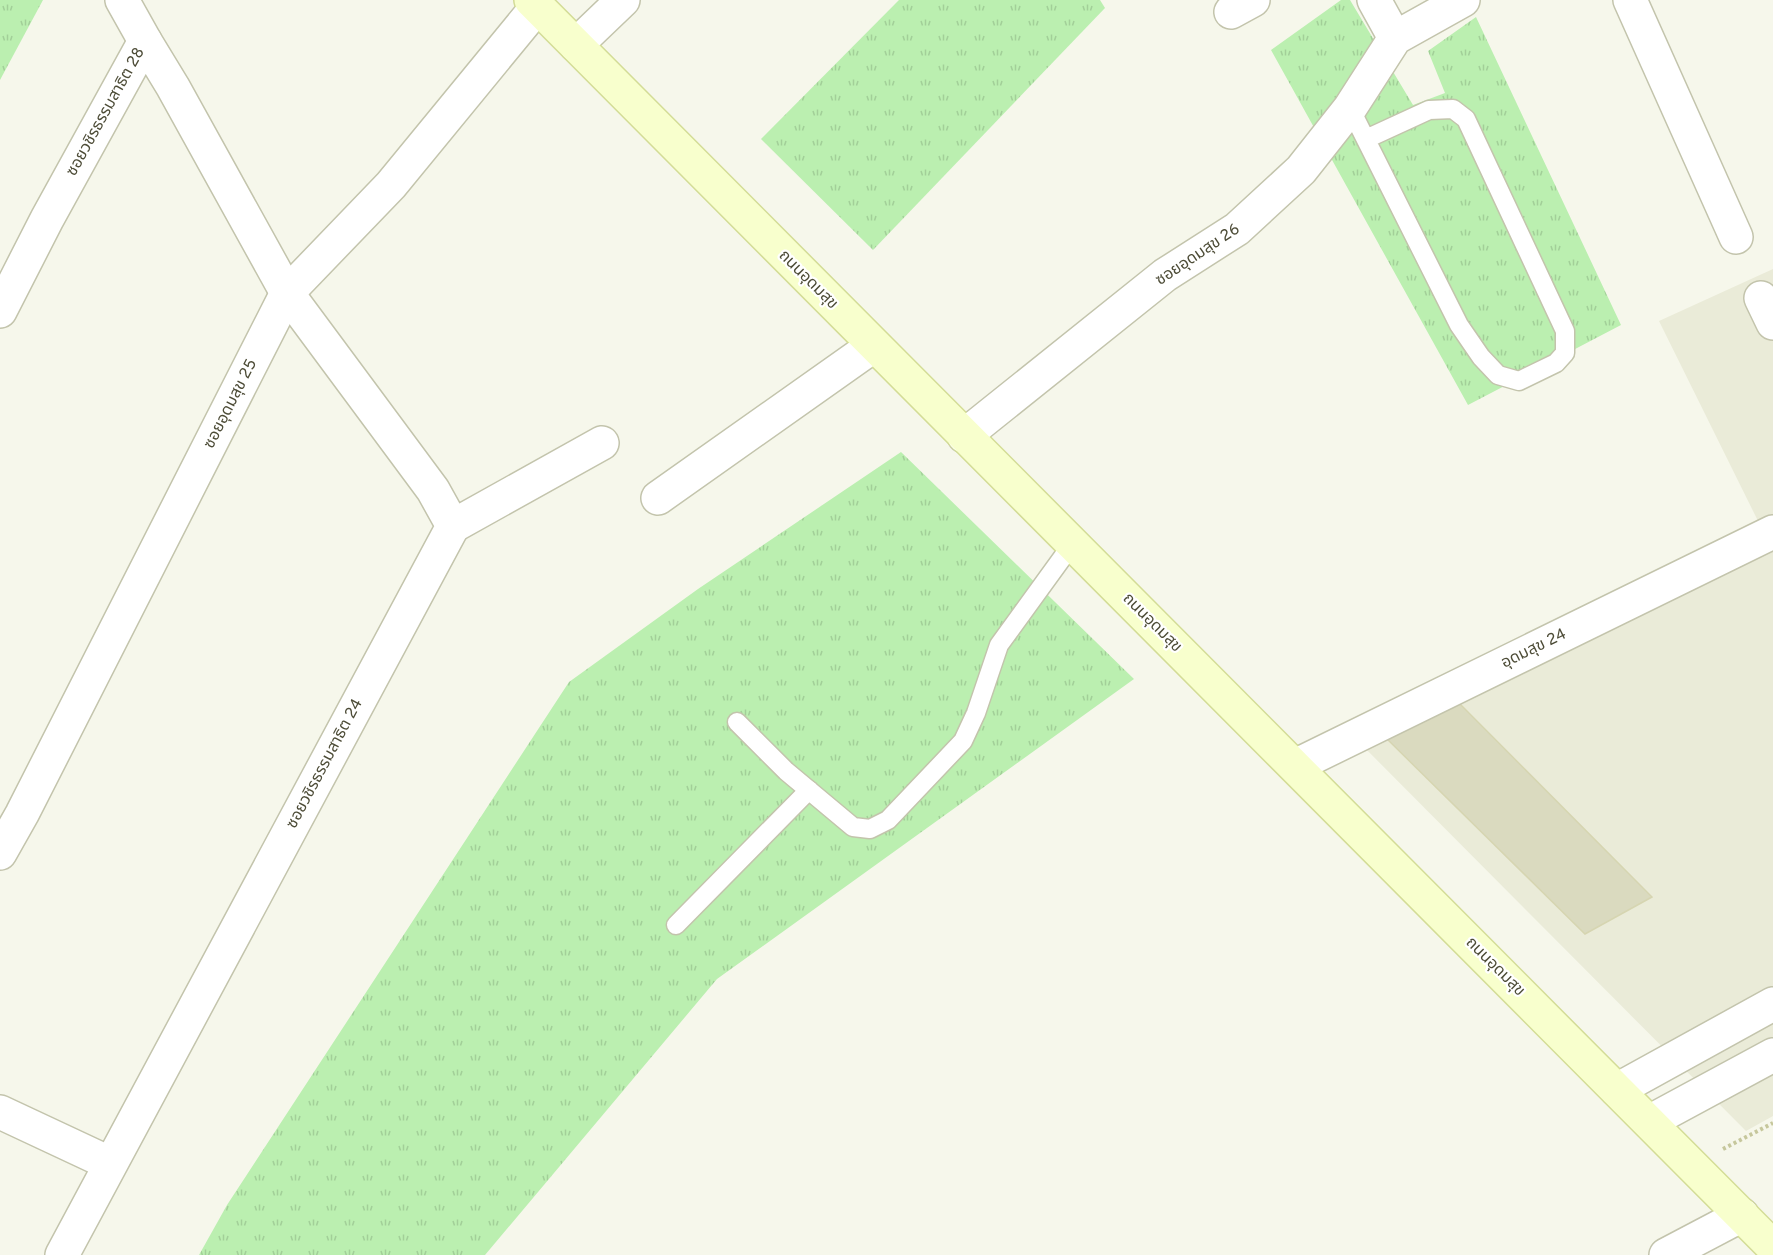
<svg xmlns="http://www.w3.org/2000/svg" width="1773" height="1255" font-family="Overpass,'Noto Sans Thai',sans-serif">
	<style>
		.residential { fill: #eaebd8 }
		.grass { fill: url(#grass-tufts) }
		.building { fill: #dadabf; stroke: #d6d5b1; stroke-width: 1.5 }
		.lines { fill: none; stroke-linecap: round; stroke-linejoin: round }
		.lane-casing { stroke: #c3c4ac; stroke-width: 21 }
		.street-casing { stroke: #c3c4ac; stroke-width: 36 }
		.secondary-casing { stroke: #d3dc96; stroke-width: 36 }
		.path { stroke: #c6c79c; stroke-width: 4; stroke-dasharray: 3 3; stroke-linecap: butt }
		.lane { stroke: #fff; stroke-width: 18 }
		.street { stroke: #fff; stroke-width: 33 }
		.secondary { stroke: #f8ffcd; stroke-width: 33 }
		.labels { text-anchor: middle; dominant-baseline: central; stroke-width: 4.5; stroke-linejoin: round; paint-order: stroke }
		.street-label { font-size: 16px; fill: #4d4c37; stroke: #fff }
	</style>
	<defs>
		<pattern id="grass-tufts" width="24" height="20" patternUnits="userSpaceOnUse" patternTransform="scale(1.5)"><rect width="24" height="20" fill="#bbefb0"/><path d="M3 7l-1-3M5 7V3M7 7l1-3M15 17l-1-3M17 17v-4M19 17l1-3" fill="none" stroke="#a2cf98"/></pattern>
	</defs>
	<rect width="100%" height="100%" fill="#f6f7eb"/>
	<polygon class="residential" points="1773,269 1773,1116 1746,1131 1342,725 1758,521 1659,321"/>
	<g class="grass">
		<polygon points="0,0 43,0 0,80"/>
		<polygon points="899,0 1100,0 1105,8 873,250 761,139"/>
		<polygon points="1341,0 1350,0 1413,105 1445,93 1428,51 1476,17 1621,325 1468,405 1271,50"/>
		<polygon points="901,452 1134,679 717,979 485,1255 199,1255 227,1205 569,682 698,589"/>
	</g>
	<polygon class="building" points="1456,700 1652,897 1585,934 1386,738"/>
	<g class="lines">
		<g class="lane-casing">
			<g id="lane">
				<polyline points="1350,108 1459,325 1481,357 1498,375 1519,381 1556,363 1565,353 1565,331 1466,119 1453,109 1429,110 1366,139"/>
				<polyline points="737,722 786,771 853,827 870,829 888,820 963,741 976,713 999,645 1073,543"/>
				<polyline points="676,925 809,790"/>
			</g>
		</g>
		<g class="street-casing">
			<g id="street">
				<polyline points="122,0 145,41"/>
				<polyline points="1374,0 1395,38"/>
				<polyline points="1630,0 1736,237"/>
				<polyline points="1231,12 1253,0"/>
				<polyline points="576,45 623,0"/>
				<polyline points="1761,298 1773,323"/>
				<polyline points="0,311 47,219 145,41 173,87 287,293 433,490 453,526 62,1255"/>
				<polyline points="964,436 1165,275 1237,229 1301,170 1350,108 1395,38 1463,0"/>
				<polyline points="658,498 873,346"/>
				<polyline points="453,526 602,443"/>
				<polyline points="1295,766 1773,532"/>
				<polyline points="0,853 22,814 287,293 391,185 537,7"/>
				<polyline points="1617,1090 1773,1004"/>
				<polyline points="0,1112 109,1163"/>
				<polyline points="1649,1122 1773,1055"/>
				<polyline points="1666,1255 1742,1215"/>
			</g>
		</g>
		<g class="secondary-casing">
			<polyline id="secondary" points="531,0 1773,1247"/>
		</g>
		<polyline class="path" points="1723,1149 1773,1123"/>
		<use href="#lane" class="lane"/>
		<use href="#street" class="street"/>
		<use href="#secondary" class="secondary"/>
	</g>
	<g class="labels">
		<g class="street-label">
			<text transform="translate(106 112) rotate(-61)">ซอยวชิรธรรมสาธิต 28</text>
			<text transform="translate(1198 255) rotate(-34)">ซอยอุดมสุข 26</text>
			<text transform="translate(808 280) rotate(45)">ถนนอุดมสุข</text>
			<text transform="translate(231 404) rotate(-63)">ซอยอุดมสุข 25</text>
			<text transform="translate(1152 623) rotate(45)">ถนนอุดมสุข</text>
			<text transform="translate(1534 649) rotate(-26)">อุดมสุข 24</text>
			<text transform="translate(325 764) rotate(-62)">ซอยวชิรธรรมสาธิต 24</text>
			<text transform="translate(1495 967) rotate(45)">ถนนอุดมสุข</text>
		</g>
	</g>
</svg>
